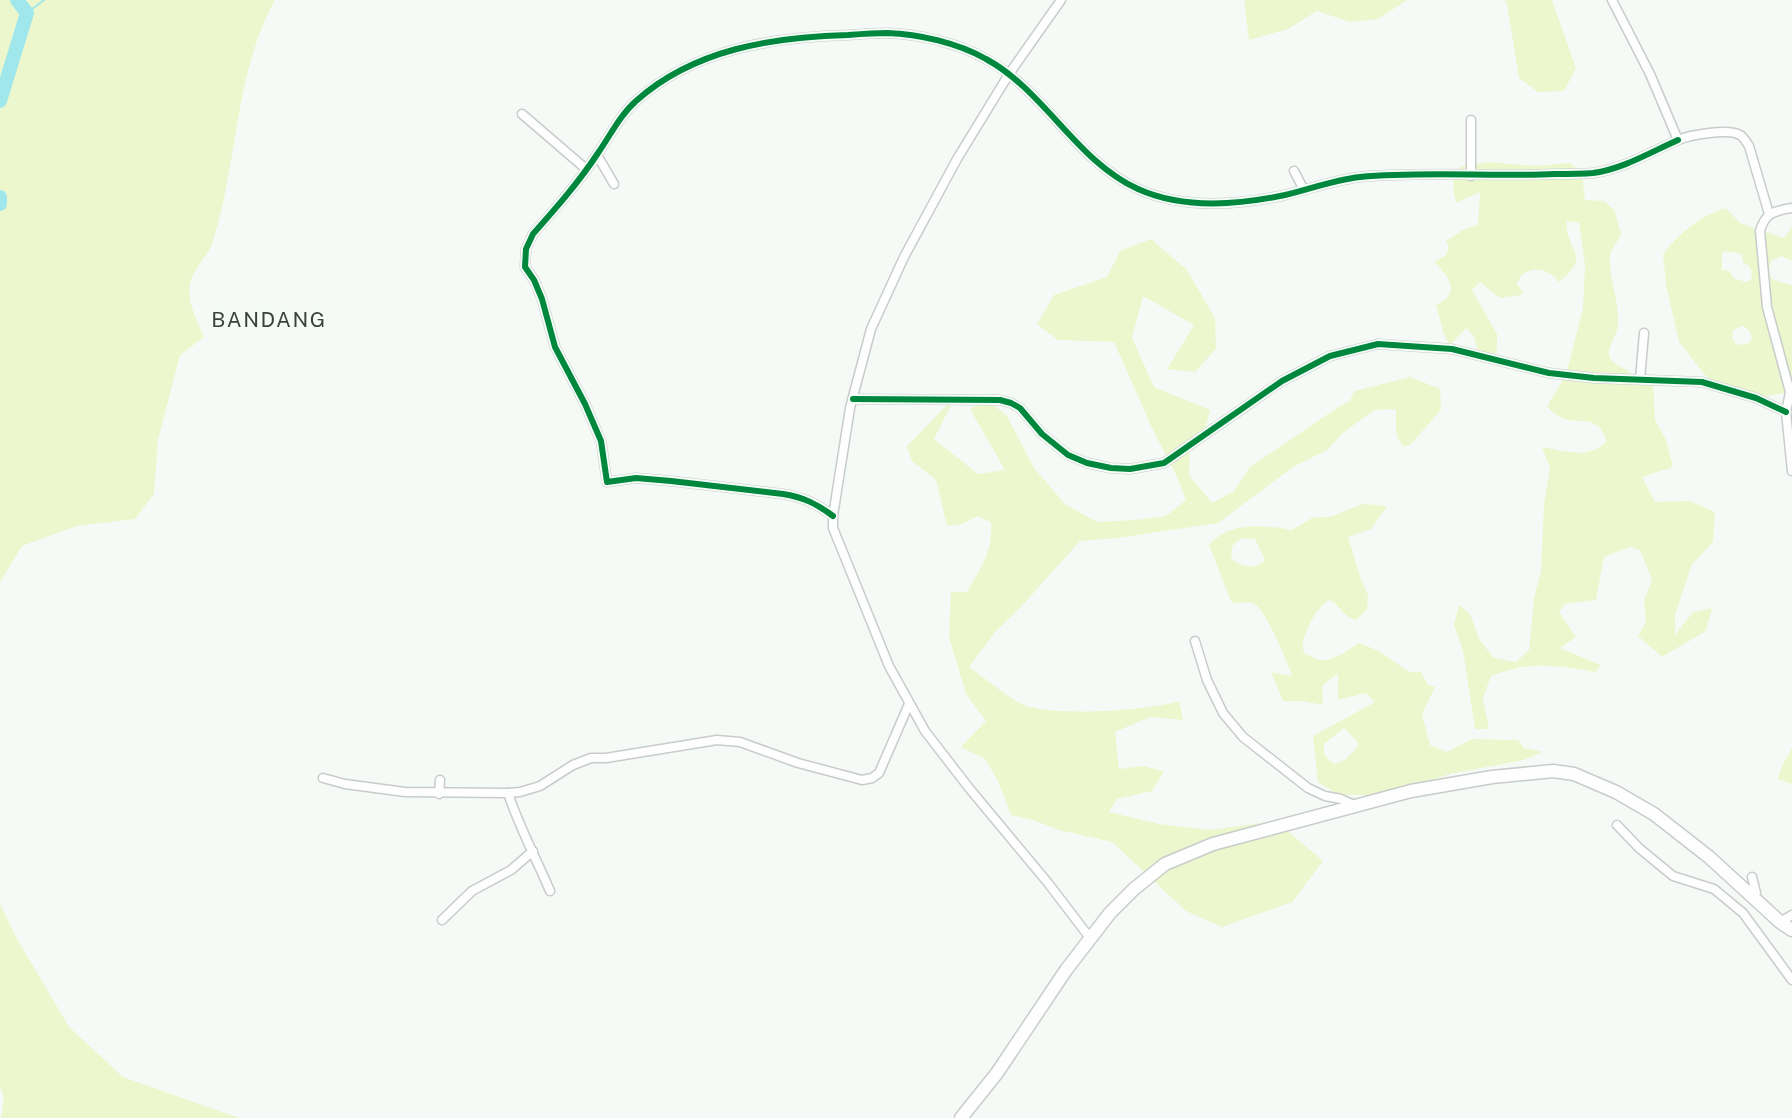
<svg xmlns="http://www.w3.org/2000/svg" width="1792" height="1118" font-family="'Public Sans',sans-serif">
	<style>
		.green { fill: #ecf7ce; fill-rule: evenodd }
		.lines { fill: none; stroke-linecap: round; stroke-linejoin: round }
		.stream { stroke: #a0e7ec; stroke-width: 2 }
		.river { stroke: #a0e7ec; stroke-width: 14 }
		.minor-casing { stroke: #c8ccca; stroke-width: 11 }
		.secondary-casing { stroke: #c8ccca; stroke-width: 15 }
		.minor { stroke: #fefefe; stroke-width: 8 }
		.secondary { stroke: #fefefe; stroke-width: 12 }
		.cycleway-casing { stroke: #f3fcf7; stroke-width: 10 }
		.cycleway { stroke: #00873e; stroke-width: 6 }
		.labels { text-anchor: middle; dominant-baseline: central; stroke-width: 4.5; stroke-linejoin: round; paint-order: stroke }
		.quarter-label { font-size: 21px; letter-spacing: 1.5px; fill: #3b423e; stroke: #f3fcf7 }
	</style>
	<rect width="100%" height="100%" fill="#f5faf7"/>
	<g class="green">
		<path d="M0 0H275C234 74 238 165 212 244 207 257 195 267 191 280 185 299 197 321 204 337L180 355 158 440 154 494 135 519 77 526 22 546 0 582Z"/>
		<polygon points="1244,0 1407,0 1378,19 1350,22 1317,11 1288,29 1249,40"/>
		<polygon points="1505,0 1552,0 1576,68 1564,91 1538,92 1519,78 1507,4"/>
		<path d="M1489 162 1535 166 1570 163 1582 173 1585 200 1604 201 1615 211 1621 235C1618 241 1611 249 1610 255 1608 274 1620 305 1618 325 1617 335 1608 346 1609 355 1612 366 1628 368 1636 378H1653L1655 420 1666 440 1673 467 1642 477 1655 502 1690 501 1715 512 1713 542 1692 564 1675 615V635L1693 612 1712 608 1706 631 1662 657 1638 636 1646 622 1644 600 1652 580 1640 550 1629 547 1604 557 1596 600 1565 604 1559 612 1576 637 1560 648 1601 665 1595 672C1553 665 1532 661 1491 676L1483 698 1489 729H1475L1463 651 1454 625 1459 605 1470 614 1479 639 1494 658 1516 662 1529 650 1534 598 1541 571 1544 504 1550 468 1542 447C1565 451 1589 460 1607 441 1605 438 1603 431 1600 428 1586 413 1567 431 1547 406L1566 375 1583 308 1585 265 1579 223 1567 221C1564 251 1594 254 1559 282 1548 267 1524 263 1517 284L1523 292 1521 295 1500 298 1480 282 1472 290 1497 334V350L1488 363 1480 361 1474 336 1466 328 1450 345C1441 333 1441 319 1436 305 1439 303 1446 300 1448 296 1457 284 1442 270 1434 262L1446 255 1449 247 1446 241 1463 230 1478 225 1480 192 1456 203C1453 188 1450 180 1460 167Z"/>
		<path d="M1726 208 1740 223 1784 238 1792 227V261L1781 256 1771 261C1766 282 1774 280 1792 285V392L1756 398 1713 385 1679 342 1666 285 1663 254C1679 234 1700 215 1726 208ZM1724 251 1742 254 1743 263 1748 265 1752 271 1751 280 1746 282 1733 278 1730 271 1722 270V253ZM1742 326 1749 330 1752 338 1749 343 1742 345 1735 343 1732 338 1733 330Z"/>
		<path d="M1151 239 1187 270 1215 318 1216 349 1195 372 1167 369 1194 325 1143 296 1132 338 1154 387 1210 410 1206 427 1190 440 1189 475 1212 503 1234 491 1250 467 1340 406 1350 401 1354 391 1410 377 1440 389 1441 410 1411 444 1404 447C1393 438 1396 421 1396 409L1374 410 1344 432 1327 450 1293 467 1218 523 1118 538 1080 541 1019 609 996 631 969 667C982 676 1014 702 1026 706 1059 716 1146 711 1179 701L1183 720 1150 717 1115 732 1119 769 1142 766 1164 771 1152 791 1117 799 1109 812 1159 824 1210 830 1276 821 1323 861 1292 902 1222 927 1186 911 1112 842 1059 830 1033 820 1011 815 998 781 985 759 961 747 986 721 966 694 949 637 951 592H967C981 567 993 552 991 522L977 516 963 524 947 526 936 480 912 461 907 446 955 397 934 439 978 474 1005 470 970 409 988 400 1007 416 1034 468 1065 504 1097 522 1135 520 1166 516 1186 500 1176 475 1152 428 1114 342 1058 340 1037 324 1054 295 1107 277 1120 251Z"/>
		<path d="M1362 504 1387 506 1371 529 1348 537 1361 579 1368 595 1367 610 1356 620C1344 618 1340 605 1330 600 1318 604 1298 639 1304 652 1306 655 1309 655 1312 657 1318 660 1323 662 1330 659 1340 656 1350 649 1359 643L1379 651 1409 672H1421L1428 685 1435 687 1422 714 1430 745 1447 752 1472 739 1518 740 1524 748 1543 752 1524 760 1450 774 1385 795H1339L1318 782 1313 736 1375 702 1366 693 1338 700V673L1322 686 1323 705 1302 701H1283L1271 672 1292 676C1287 661 1268 616 1257 606 1250 600 1242 602 1234 604L1230 599 1209 545C1229 521 1264 525 1292 530L1312 518 1333 516ZM1243 538 1255 539 1265 560C1256 570 1241 567 1232 559 1230 547 1232 544 1243 538ZM1344 728 1357 741 1358 746 1345 760 1335 764 1331 762 1324 754V744Z"/>
		<polygon points="1792,748 1792,784 1778,779 1782,766"/>
		<polygon points="0,904 16,937 69,1027 123,1077 239,1118 1,1118 4,1097 0,1087"/>
	</g>
	<g class="lines">
		<polyline class="stream" points="27,13 44,0"/>
		<g class="river">
			<polyline points="0,101 27,13 17,0"/>
			<polyline points="0,197 0,204"/>
		</g>
		<g class="minor-casing">
			<g id="minor">
				<polyline points="1061,0 1009,74 957,159 904,257 871,329 850,408 833,516 833,528 889,666 925,731 969,788 1048,883 1090,938"/>
				<path d="M1612 0 1650 74 1678 140C1690 135 1729 128 1740 135 1744 137 1746 142 1749 146L1769 214"/>
				<polyline points="522,114 586,169"/>
				<polyline points="1471,120 1471,176"/>
				<polyline points="597,155 614,184"/>
				<polyline points="1294,171 1304,190"/>
				<path d="M1792 208C1774 211 1765 213 1760 231L1767 307 1790 392 1786 412 1792 471"/>
				<polyline points="1640,379 1644,333"/>
				<polyline points="853,399 1000,400 1011,403 1020,408 1042,434 1068,455 1087,463 1111,468 1130,469 1164,463 1282,381 1330,356 1378,344 1452,349 1549,373 1594,378 1702,382 1756,398 1786,412"/>
				<path d="M833 516C817 504 803 497 783 494L671 481 636 478 607 482 601 441 585 404 555 347 542 299 534 280 525 267 526 249 533 234C556 208 579 182 598 153 610 136 620 115 636 101 694 49 773 37 848 35 861 34 874 33 887 33 919 34 958 43 986 59 1045 91 1076 161 1138 189 1182 209 1238 205 1285 195 1310 189 1334 180 1360 177 1424 171 1490 177 1555 174 1567 174 1581 174 1593 173 1623 169 1651 152 1678 140"/>
				<polyline points="1195,641 1207,680 1223,713 1243,737 1308,788 1325,796 1341,799 1356,806"/>
				<polyline points="323,778 345,784 405,792 508,793 520,792 540,786 573,765 591,758 606,758 717,740 740,742 798,763 862,780 872,778 879,773 909,704"/>
				<path d="M508 793C519 827 536 858 550 891"/>
				<polyline points="439,794 440,780"/>
				<polyline points="1617,825 1639,848 1673,876 1714,889 1743,913 1792,980"/>
				<polyline points="1752,897 1756,893 1752,877"/>
				<polyline points="442,920 472,891 511,870 533,851"/>
				<polyline points="1780,922 1792,915"/>
			</g>
		</g>
		<g class="secondary-casing">
			<polyline id="secondary" points="961,1118 997,1073 1066,970 1110,913 1134,889 1165,864 1213,844 1411,791 1492,777 1553,771 1574,774 1616,792 1654,814 1709,857 1780,922 1792,930"/>
		</g>
		<use href="#minor" class="minor"/>
		<use href="#secondary" class="secondary"/>
		<g class="cycleway-casing">
			<g id="cycleway">
				<polyline points="853,399 1000,400 1011,403 1020,408 1042,434 1068,455 1087,463 1111,468 1130,469 1164,463 1282,381 1330,356 1378,344 1452,349 1549,373 1594,378 1702,382 1756,398 1786,412"/>
				<path d="M833 516C817 504 803 497 783 494L671 481 636 478 607 482 601 441 585 404 555 347 542 299 534 280 525 267 526 249 533 234C556 208 579 182 598 153 610 136 620 115 636 101 694 49 773 37 848 35 861 34 874 33 887 33 919 34 958 43 986 59 1045 91 1076 161 1138 189 1182 209 1238 205 1285 195 1310 189 1334 180 1360 177 1424 171 1490 177 1555 174 1567 174 1581 174 1593 173 1623 169 1651 152 1678 140"/>
			</g>
		</g>
		<use href="#cycleway" class="cycleway"/>
	</g>
	<g class="labels">
		<g class="quarter-label">
			<text x="269" y="319">BANDANG</text>
		</g>
	</g>
</svg>
